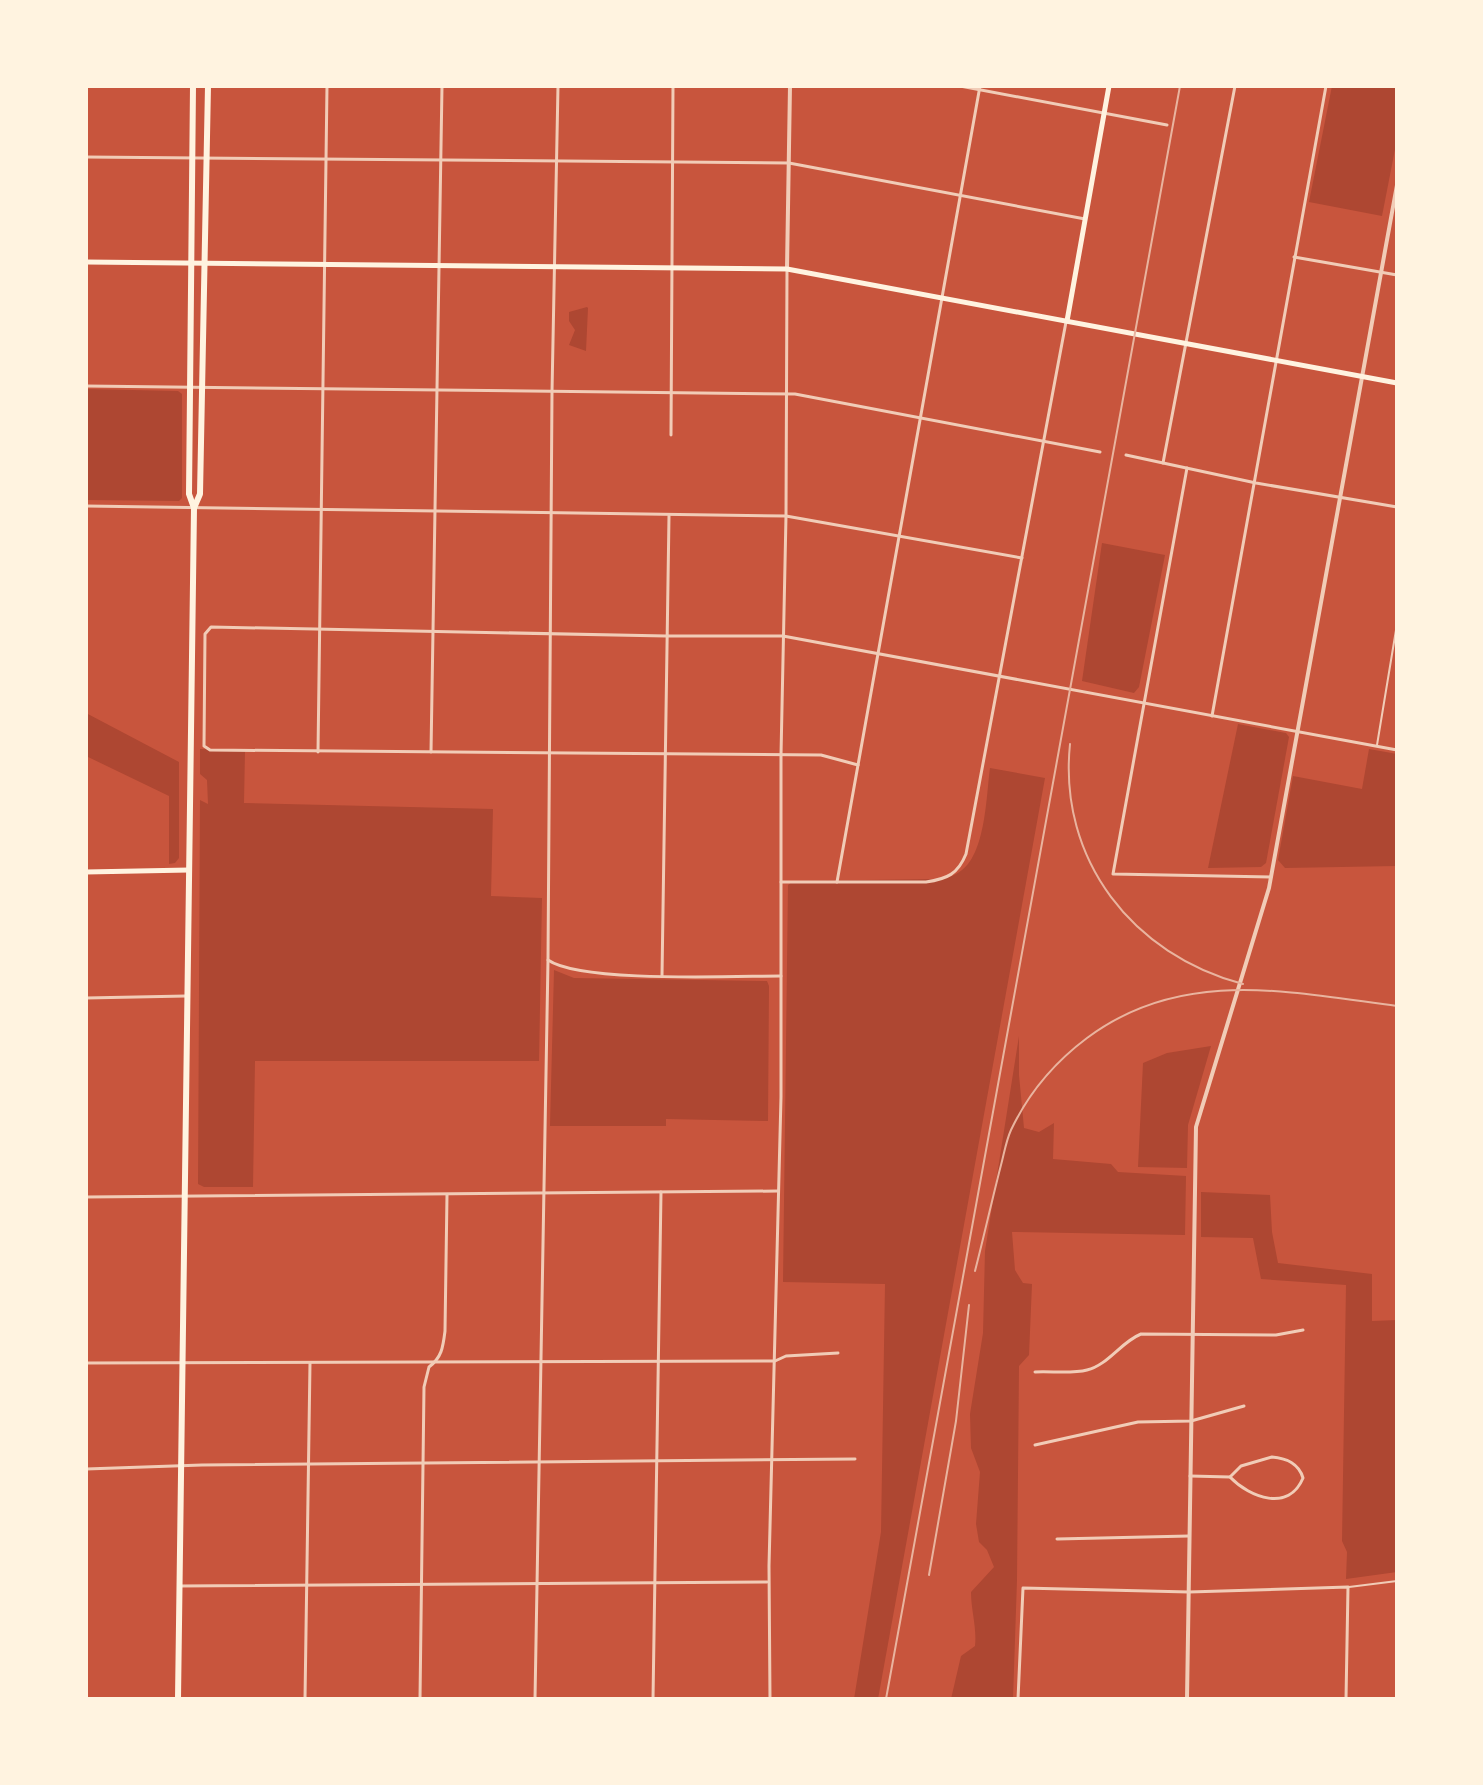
<svg xmlns="http://www.w3.org/2000/svg" width="1483" height="1785" font-family="'Sofia Sans Condensed',sans-serif">
	<style>
		.green { fill: #ae4732 }
		.lines { fill: none; stroke-linecap: round; stroke-linejoin: round }
		.service { stroke: #f1ccb7; stroke-width: 2 }
		.minor { stroke: #f1ccb7; stroke-width: 3 }
		.tertiary { stroke: #f1ccb7; stroke-width: 4 }
		.secondary { stroke: #fff3e0; stroke-width: 5 }
		.trunk { stroke: #fff3e0; stroke-width: 6 }
		.rail { stroke: #e9b49f; stroke-width: 2 }
	</style>
	<rect width="100%" height="100%" fill="#c8553d"/>
	<g class="green">
		<polygon points="1332,86 1397,86 1397,139 1382,216 1309,202"/>
		<polygon points="587,307 588,308 586,351 569,345 575,330 569,321 569,312"/>
		<polygon points="86,389 178,391 182,394 182,498 179,501 86,500"/>
		<polygon points="1102,543 1165,555 1139,687 1134,693 1082,681"/>
		<polygon points="86,713 179,762 179,858 175,863 169,864 169,796 86,756"/>
		<polygon points="1238,724 1286,733 1289,737 1266,863 1261,867 1208,868"/>
		<polygon points="200,749 245,751 244,803 493,809 491,896 542,898 539,1061 255,1061 253,1187 204,1187 198,1184 200,800 208,804 207,780 200,774"/>
		<polygon points="1369,749 1397,754 1397,866 1285,868 1278,860 1293,776 1362,789"/>
		<path d="M990 768 1045 778 878 1699H854L881 1532 885 1284 783 1282 788 885 793 881 938 879C944 878 951 877 956 874 986 860 986 797 990 768Z"/>
		<polygon points="554,970 574,978 767,981 769,986 768,1121 666,1119 666,1126 550,1126"/>
		<path d="M1019 1036V1075L1024 1128 1039 1132 1054 1123 1053 1159 1111 1164 1118 1172 1186 1176 1185 1235 1012 1232 1015 1270 1023 1283 1032 1284 1029 1355 1019 1366 1017 1580 1013 1699H951L961 1656 975 1646C977 1627 971 1611 971 1592L994 1567 987 1550 979 1542 976 1524 980 1472 971 1448 970 1414 983 1333 985 1251Z"/>
		<polygon points="1211,1046 1188,1125 1187,1168 1138,1167 1143,1063 1167,1053"/>
		<polygon points="1201,1192 1270,1195 1272,1232 1278,1263 1372,1274 1372,1321 1397,1320 1397,1572 1346,1579 1347,1552 1342,1541 1346,1285 1261,1279 1253,1238 1201,1237"/>
	</g>
	<g class="lines">
		<g class="service">
			<polyline points="1377,745 1397,624"/>
			<polyline points="1349,1587 1397,1581"/>
		</g>
		<g class="minor">
			<polyline points="960,86 1167,125"/>
			<polyline points="86,157 789,163 1085,219"/>
			<polyline points="1294,257 1397,275"/>
			<polyline points="86,386 795,394 1100,452"/>
			<polyline points="671,435 673,86"/>
			<polyline points="1126,455 1256,483 1397,507"/>
			<polyline points="1163,463 1235,86"/>
			<polyline points="1187,468 1113,874 1271,877"/>
			<polyline points="86,506 786,516 1022,558"/>
			<polyline points="1212,716 1326,86"/>
			<polyline points="318,752 327,86"/>
			<polyline points="431,752 442,86"/>
			<polyline points="858,765 821,755 210,750 204,746 205,634 211,627 666,636 783,636 1397,750"/>
			<path d="M781 882H926C947 879 958 874 966 854L1066 322"/>
			<polyline points="837,882 980,86"/>
			<path d="M548 960C581 983 735 976 781 976"/>
			<polyline points="662,976 669,516"/>
			<polyline points="86,998 186,996"/>
			<polyline points="86,1197 778,1191"/>
			<polyline points="86,1363 775,1361 786,1356 838,1353"/>
			<path d="M1035 1372C1051 1371 1072 1374 1087 1370 1108 1365 1121 1342 1141 1334L1276 1335 1303 1330"/>
			<polyline points="1035,1445 1138,1422 1191,1421 1244,1406"/>
			<path d="M1272 1457C1286 1458 1299 1464 1303 1478 1289 1512 1250 1498 1230 1477L1241 1466Z"/>
			<polyline points="86,1469 202,1465 855,1459"/>
			<polyline points="1190,1476 1230,1477"/>
			<polyline points="1057,1539 1189,1536"/>
			<polyline points="179,1586 767,1582"/>
			<polyline points="305,1699 310,1363"/>
			<path d="M420 1699 424 1387 429 1367C442 1357 443 1347 445 1331L447 1195"/>
			<polyline points="535,1699 548,960 552,392 558,86"/>
			<polyline points="653,1699 661,1192"/>
			<polyline points="770,1699 769,1566 781,1097 781,755 786,516 787,269"/>
			<polyline points="1018,1699 1023,1588 1189,1592 1348,1587 1346,1699"/>
		</g>
		<g class="tertiary">
			<polyline points="787,269 790,86"/>
			<polyline points="1187,1699 1196,1127 1269,888 1397,185"/>
		</g>
		<g class="secondary">
			<polyline points="86,262 787,269 1397,383"/>
			<polyline points="1067,321 1109,86"/>
			<polyline points="86,872 189,870"/>
		</g>
		<g class="trunk">
			<polyline points="194,508 200,494 208,86"/>
			<polyline points="178,1699 194,508 189,494 193,86"/>
		</g>
		<g class="rail">
			<path d="M1070 744C1058 860 1133 955 1243 984"/>
			<path d="M975 1271C984 1236 992 1200 1001 1165 1004 1154 1006 1141 1011 1130 1028 1094 1055 1062 1087 1038 1182 967 1289 992 1397 1006"/>
			<polyline points="929,1575 956,1421 969,1305"/>
			<polyline points="886,1699 1180,86"/>
		</g>
	</g>
	<rect width="1483" height="1785" fill="none" stroke="#fff3e0" stroke-width="176"/>
</svg>
